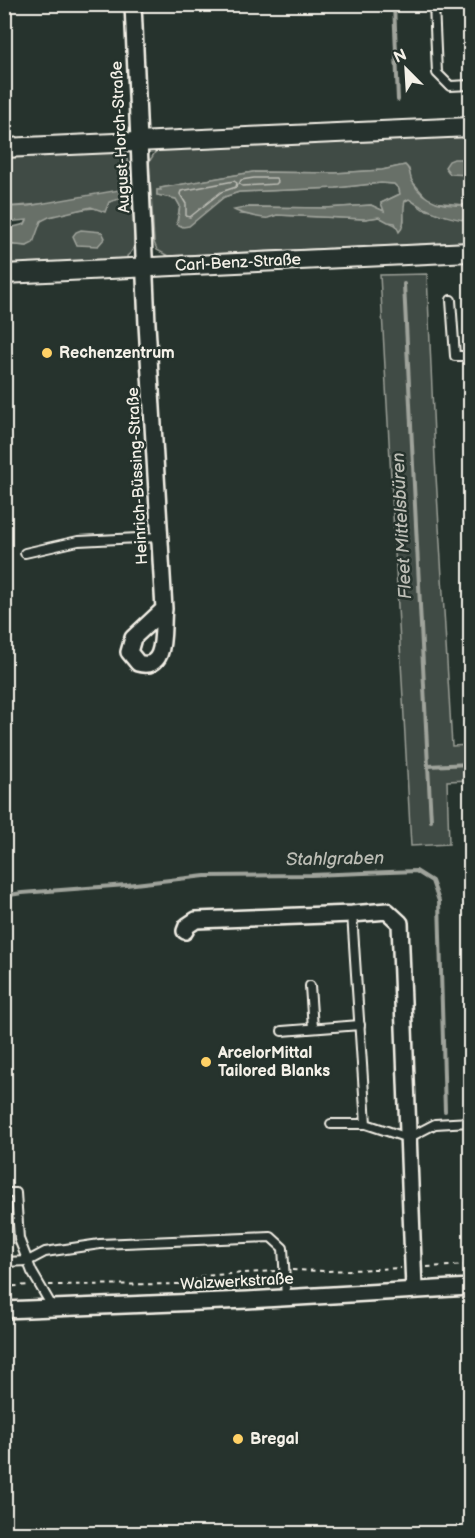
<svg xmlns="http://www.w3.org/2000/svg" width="475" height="1538" font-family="'Balsamiq Sans',sans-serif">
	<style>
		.green { fill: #414b45; stroke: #9a9e96; stroke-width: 1.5 }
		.water { fill: #676f68; stroke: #9fa39b; stroke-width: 1.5 }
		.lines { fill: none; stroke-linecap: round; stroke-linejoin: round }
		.shore { stroke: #bcbdb5; stroke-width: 1.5 }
		.stream { stroke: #9fa39b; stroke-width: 4 }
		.service-casing { stroke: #f4f1e8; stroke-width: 12 }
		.minor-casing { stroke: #f4f1e8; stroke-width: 20 }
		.tertiary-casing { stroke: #f4f1e8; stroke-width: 22 }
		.path { stroke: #f4f1e8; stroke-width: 2; stroke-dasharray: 4.5 4.5; stroke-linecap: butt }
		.service { stroke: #26332d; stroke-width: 8 }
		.minor { stroke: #26332d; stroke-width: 15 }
		.tertiary { stroke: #26332d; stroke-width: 18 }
		.poi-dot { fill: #ffd166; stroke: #26332d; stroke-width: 2 }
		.labels { text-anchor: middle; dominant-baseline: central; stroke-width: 5; stroke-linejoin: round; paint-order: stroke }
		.street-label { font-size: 16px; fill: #f4f1e8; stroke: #26332d }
		.poi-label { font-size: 16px; font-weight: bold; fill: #f4f1e8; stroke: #26332d; text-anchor: start }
		.water-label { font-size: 18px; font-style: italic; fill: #bcbdb5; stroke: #26332d }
	</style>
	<rect width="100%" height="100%" fill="#26332d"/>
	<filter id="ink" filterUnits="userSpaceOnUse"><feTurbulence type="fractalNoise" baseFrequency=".0167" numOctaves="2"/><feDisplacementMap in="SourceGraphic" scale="12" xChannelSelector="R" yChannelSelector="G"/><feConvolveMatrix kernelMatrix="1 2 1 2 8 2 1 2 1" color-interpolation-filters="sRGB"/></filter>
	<g filter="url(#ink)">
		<g class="green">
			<path d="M470 131V204L466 205 430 202 411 180 409 169 405 165 382 170 335 173 253 172 161 188V190H157V195L176 199 180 206 177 221 210 207 224 197 239 192 336 188 381 183 394 184 399 189 400 194 381 203 385 212 371 205 326 208 249 207 240 214C255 214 262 220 277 215L365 219 379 217 397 226 404 222 403 207 405 201 409 199 423 209 470 221V242L168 256 157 250 154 242 149 162 157 149Z"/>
			<path d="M125 149 124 153C132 161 135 229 134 244 134 249 131 253 127 256L128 259 5 266V244L27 246C31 239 35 227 41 221 51 212 94 207 107 208L109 202 125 197 5 207 4 154Z"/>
			<polygon points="427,274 435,459 452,746 470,745 470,780 447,781 449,844 411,846 380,275"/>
		</g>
		<g class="water">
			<polygon points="454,159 470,159 470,175 450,174 445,167 449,161"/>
			<path d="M405 165C411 170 409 175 412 181 423 203 448 208 470 204V221C447 218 428 212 409 199L405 201C402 211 407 224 399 232L395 223 388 222 379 217 365 219 277 215C274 216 271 217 268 218 263 219 239 213 234 210L249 207 326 208 371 205 384 211 381 203 400 194 399 189 394 184 381 183 336 188 239 192 224 197 189 226 183 227 177 224 180 206 176 199 157 195V190H161L160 188 253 172 335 173 382 170Z"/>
			<polygon points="119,190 120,192 125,192 125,197 109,202 105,212 91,207 49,217 41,221 33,243 27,246 5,244 5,229 25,224 27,220 5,222 5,207 28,206"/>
			<polygon points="81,230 102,232 105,238 98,246 77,245 73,236 76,232"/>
		</g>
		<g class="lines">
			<g class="shore">
				<polygon points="254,178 276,178 278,182 276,184 242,186 239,184 241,180"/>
				<polygon points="234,181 237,183 236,187 221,192 190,217 186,216 186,204 180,194 181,191"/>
			</g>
			<g class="stream">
				<polyline points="394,4 398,100"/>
				<polyline points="404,284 428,766 470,764"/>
				<polyline points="428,766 431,821"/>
				<polyline points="4,896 22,893 126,885 205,876 311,875 416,871 432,881 439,901 445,1111"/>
			</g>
			<g class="service-casing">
				<g id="service">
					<polyline points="434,4 437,73 450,86 470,85"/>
					<polyline points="451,300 455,356 470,356"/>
					<polyline points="25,553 78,541 159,537"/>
					<polyline points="352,914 366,1124 408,1138 435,1124 470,1122"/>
					<polyline points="310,986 313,1028"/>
					<polyline points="282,1031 360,1025"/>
					<polyline points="331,1124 366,1124"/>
					<polyline points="4,1193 16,1193 19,1239 32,1272 53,1308"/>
					<polyline points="4,1262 28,1261 45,1252 100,1244 271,1237 283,1248 286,1297"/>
				</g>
			</g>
			<g class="minor-casing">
				<g id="minor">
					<path d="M133 4 147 324 164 609C161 627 169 672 138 663L129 652 133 638 164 609"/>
					<polyline points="185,931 187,926 196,920 352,914 387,911 400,923 414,1289"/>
					<polyline points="4,1310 247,1300 470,1287"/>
				</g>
			</g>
			<g class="tertiary-casing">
				<g id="tertiary">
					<polyline points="4,148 470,127"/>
					<polyline points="4,274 470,252"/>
				</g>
			</g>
			<g class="path">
				<polyline points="427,1267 470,1265"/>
				<polyline points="292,1270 326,1271 401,1268"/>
				<polyline points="49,1285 188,1284 201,1276 275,1271"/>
				<polyline points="4,1287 29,1285"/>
			</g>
			<use href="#service" class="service"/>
			<use href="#minor" class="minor"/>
			<use href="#tertiary" class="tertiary"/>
		</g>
	</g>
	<g class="poi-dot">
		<circle cx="47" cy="353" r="6"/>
		<circle cx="206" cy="1062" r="6"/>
		<circle cx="238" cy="1439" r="6"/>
	</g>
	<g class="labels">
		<g class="street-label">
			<text transform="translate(121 137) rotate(-93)">August-Horch-Straße</text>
			<text transform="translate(238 263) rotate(-3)">Carl-Benz-Straße</text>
			<text transform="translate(138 476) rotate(-93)">Heinrich-Büssing-Straße</text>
			<text transform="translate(237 1282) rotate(-3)">Walzwerkstraße</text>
		</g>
		<g class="poi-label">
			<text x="59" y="353">Rechenzentrum</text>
			<text x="218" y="1053">ArcelorMittal<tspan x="218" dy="18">Tailored Blanks</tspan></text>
			<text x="250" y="1439">Bregal</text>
		</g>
		<g class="water-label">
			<text transform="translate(402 526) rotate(-93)">Fleet Mittelsbüren</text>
			<text transform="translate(335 859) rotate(-1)">Stahlgraben</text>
		</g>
	</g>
	<rect width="475" height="1538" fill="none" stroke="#26332d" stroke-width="24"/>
	<rect x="12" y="12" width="451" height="1514" fill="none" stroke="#f4f1e8" stroke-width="2" filter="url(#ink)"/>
	<g transform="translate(406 69) rotate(336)" stroke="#26332d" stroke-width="4.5" paint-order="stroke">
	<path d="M0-4.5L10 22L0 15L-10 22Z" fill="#f4f1e8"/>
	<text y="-9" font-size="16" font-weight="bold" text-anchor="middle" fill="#f4f1e8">N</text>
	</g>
</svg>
